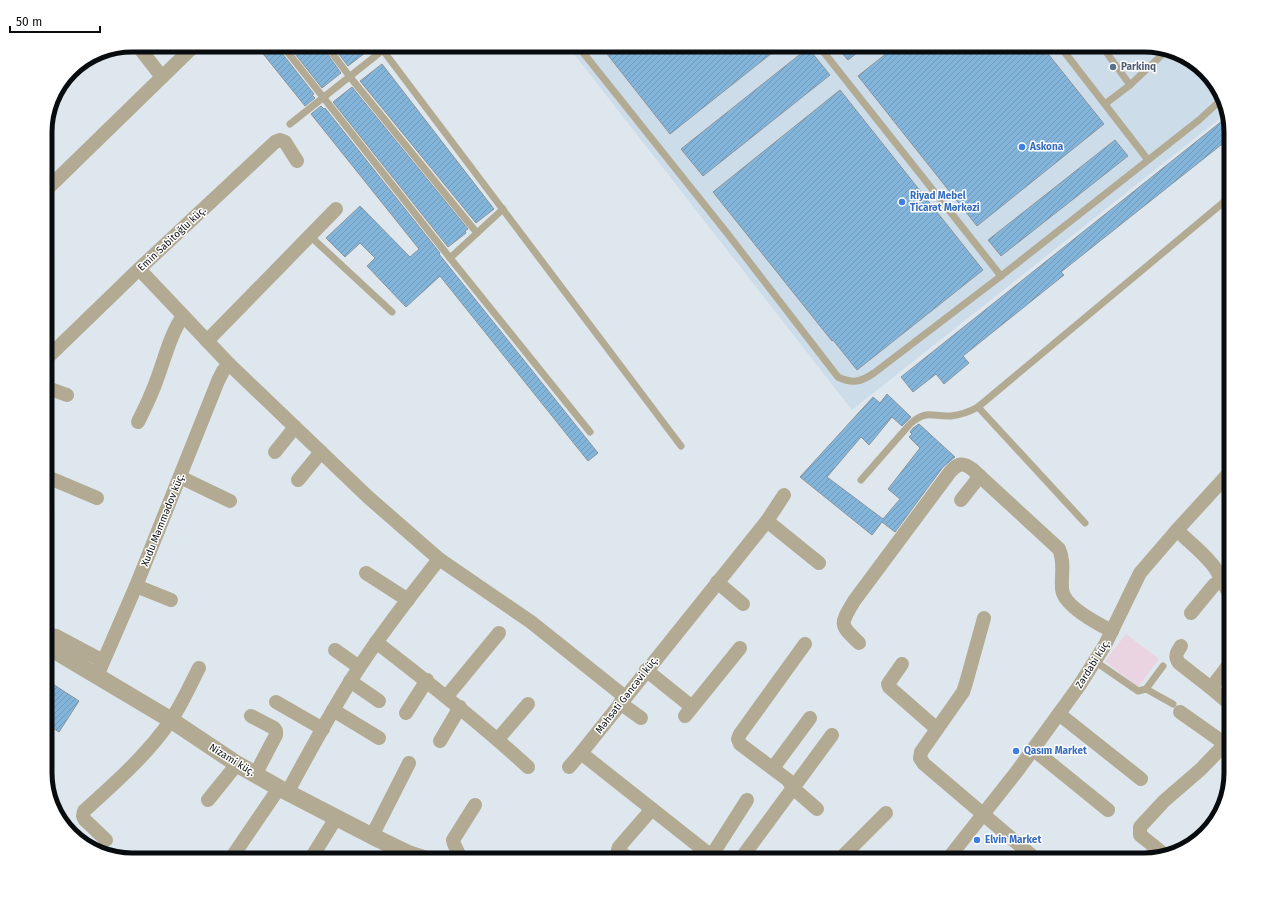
<svg xmlns="http://www.w3.org/2000/svg" width="1276" height="905" font-family="'Fira Sans',sans-serif">
	<style>
		.built { fill: #cddce9 }
		.industrial { fill: #ebd4e1 }
		.building { fill: url(#building-hatch); stroke: #8c949b }
		.lines { fill: none; stroke-linecap: round; stroke-linejoin: round }
		.service { stroke: #b2aa93; stroke-width: 7 }
		.minor { stroke: #b2aa93; stroke-width: 14 }
		.tertiary { stroke: #b2aa93; stroke-width: 17 }
		.service-dot { fill: #5c6f8a; stroke: #fff; stroke-width: 1.5 }
		.shop-dot { fill: #3f7fe0; stroke: #fff; stroke-width: 1.5 }
		.labels { text-anchor: middle; dominant-baseline: central; stroke-width: 3; stroke-linejoin: round; paint-order: stroke }
		.service-label { font-size: 10px; font-weight: bold; fill: #4e5e75; stroke: #fff; text-anchor: start }
		.shop-label { font-size: 10px; font-weight: bold; fill: #366cbe; stroke: #fff; text-anchor: start }
		.street-label { font-size: 10px; fill: #090c0e; stroke: #fff }
		.rim { fill: none; stroke: #090c0e; stroke-width: 5 }
	</style>
	<defs>
		<pattern id="building-hatch" width="6" height="6" patternUnits="userSpaceOnUse"><rect width="6" height="6" fill="#83b5db"/><path d="M-1 1l2-2M0 6l6-6M5 7l2-2" fill="none" stroke="#709abb"/></pattern>
	</defs>
	<rect width="100%" height="100%" fill="#dee7ee"/>
	<polygon class="built" points="567,45 1144,45 1197,63 1222,93 1227,113 852,410"/>
	<polygon class="industrial" points="1126,634 1159,659 1138,687 1105,661"/>
	<g class="building">
		<polygon points="256,45 277,45 278,48 314,94 312,95 315,98 305,106"/>
		<polygon points="288,45 321,45 341,73 322,88"/>
		<polygon points="332,45 374,45 374,46 348,66"/>
		<polygon points="600,45 782,45 670,134"/>
		<polygon points="835,45 867,45 848,60"/>
		<polygon points="897,45 1041,45 1104,124 977,226 858,76"/>
		<polygon points="808,48 830,75 703,176 681,149"/>
		<polygon points="382,64 494,209 476,223 360,81"/>
		<polygon points="352,87 468,229 465,231 466,233 448,247 333,102"/>
		<polygon points="840,90 983,270 857,370 833,340 832,341 713,192"/>
		<polygon points="321,106 324,109 325,108 440,253 439,254 598,453 588,461 440,276 406,307 367,266 375,258 360,243 345,257 326,238 360,206 410,257 419,249 311,114"/>
		<polygon points="1227,117 1231,137 1061,272 1064,275 963,356 969,363 944,384 936,374 913,392 901,377"/>
		<polygon points="1115,140 1128,156 1001,256 988,240"/>
		<polygon points="887,394 911,417 902,426 892,417 869,445 861,437 827,477 883,519 900,499 888,489 920,448 909,437 912,434 910,432 913,428 919,424 955,457 943,467 895,532 882,522 872,535 800,477 873,397 880,403"/>
		<polygon points="45,679 79,701 59,732 45,723"/>
	</g>
	<g class="lines">
		<g class="service">
			<polyline points="282,45 450,258 590,432"/>
			<polyline points="326,45 350,77 477,233"/>
			<polyline points="379,45 681,446"/>
			<path d="M577 45 727 233 838 377C852 384 861 382 874 373L1001 276 1199 120 1223 98"/>
			<polyline points="818,45 1001,276"/>
			<polyline points="1059,45 1148,160"/>
			<polyline points="1101,45 1130,85 1105,104"/>
			<polyline points="1130,85 1165,52"/>
			<polyline points="290,124 383,50"/>
			<polyline points="310,236 392,312"/>
			<polyline points="450,258 503,209"/>
			<polyline points="978,407 1085,523"/>
			<path d="M861 480 910 424C927 409 931 417 951 416 961 415 969 412 978 407L1231 196"/>
			<polyline points="1096,662 1138,691 1146,689 1173,704"/>
			<polyline points="1146,689 1163,666"/>
		</g>
		<g class="minor">
			<polyline points="137,45 162,77"/>
			<polyline points="45,191 195,45"/>
			<polyline points="139,269 229,364 368,497 439,559 531,622 625,697"/>
			<polyline points="207,341 336,209"/>
			<polyline points="45,360 139,269 275,142 280,140 285,142 297,161"/>
			<polyline points="45,387 67,395"/>
			<path d="M138 422C145 408 152 394 157 379 165 358 170 335 183 316"/>
			<polyline points="275,452 295,427"/>
			<polyline points="45,476 97,498"/>
			<polyline points="180,477 230,501"/>
			<polyline points="298,480 321,452"/>
			<polyline points="961,500 980,476"/>
			<polyline points="767,521 819,563"/>
			<polyline points="1177,530 1231,471"/>
			<polyline points="366,573 408,600"/>
			<polyline points="717,582 743,604"/>
			<polyline points="136,586 171,600"/>
			<polyline points="1191,613 1214,585 1221,580"/>
			<polyline points="984,618 966,683 963,692 921,752 920,758 924,764 1037,860"/>
			<polyline points="45,634 56,636 103,661"/>
			<path d="M376 642C428 682 479 722 528 767"/>
			<path d="M859 643C839 624 840 625 854 601L950 472C958 463 963 462 972 469L1059 549C1065 562 1061 575 1062 589 1063 606 1098 624 1112 631"/>
			<path d="M1181 646C1177 652 1174 656 1179 663L1211 688 1231 705"/>
			<polyline points="335,650 359,667"/>
			<polyline points="902,664 888,684 889,687 937,729"/>
			<polyline points="646,670 692,707"/>
			<polyline points="97,676 136,586 218,381 223,371 229,364"/>
			<polyline points="350,681 379,701"/>
			<polyline points="1211,688 1231,662"/>
			<polyline points="447,696 499,633"/>
			<polyline points="276,702 323,729"/>
			<polyline points="620,703 641,718"/>
			<polyline points="333,710 379,738"/>
			<polyline points="1180,712 1231,748"/>
			<polyline points="406,713 427,680"/>
			<polyline points="1059,714 1141,779"/>
			<polyline points="251,716 274,728 276,731 276,735 255,775"/>
			<polyline points="685,716 740,648"/>
			<polyline points="498,739 528,704"/>
			<polyline points="440,741 460,707"/>
			<polyline points="1034,750 1108,810"/>
			<polyline points="569,767 581,753"/>
			<polyline points="773,768 810,718"/>
			<path d="M287 793C309 753 330 713 355 674 380 634 410 597 439 559"/>
			<polyline points="208,800 237,764"/>
			<polyline points="817,809 793,788 832,735"/>
			<polyline points="372,836 409,763"/>
			<path d="M106 840 85 820 83 816 84 811C115 783 147 755 171 720 182 704 190 685 199 668"/>
			<polyline points="712,855 747,800"/>
			<polyline points="1165,855 1140,835 1140,827 1164,801 1201,769 1225,744"/>
			<polyline points="230,860 279,788"/>
			<polyline points="310,860 336,818"/>
			<path d="M460 860C460 853 454 847 453 840L475 805"/>
			<polyline points="630,860 618,850 619,847 652,809"/>
			<polyline points="724,860 705,851 581,753 767,521 784,495"/>
			<polyline points="740,860 793,788 788,780 740,744 738,739 740,734 805,644"/>
			<polyline points="839,860 886,813"/>
			<path d="M947 860 1018 770 1079 686 1105 645 1140 573 1177 530C1188 541 1201 551 1211 563 1220 572 1222 585 1231 595"/>
		</g>
		<polyline class="tertiary" points="45,645 171,720 237,764 279,788 372,836 407,853 428,860"/>
	</g>
	<circle class="service-dot" cx="1113" cy="67" r="4"/>
	<g class="shop-dot">
		<circle cx="1022" cy="147" r="4"/>
		<circle cx="902" cy="202" r="4"/>
		<circle cx="1016" cy="751" r="4"/>
		<circle cx="977" cy="840" r="4"/>
	</g>
	<g class="labels">
		<g class="service-label">
			<text x="1121" y="67">Parkinq</text>
		</g>
		<g class="shop-label">
			<text x="1030" y="147">Askona</text>
			<text x="910" y="196">Riyad Mebel<tspan x="910" dy="12">Ticarət Mərkəzi</tspan></text>
			<text x="1024" y="751">Qasım Market</text>
			<text x="985" y="840">Elvin Market</text>
		</g>
		<g class="street-label">
			<text transform="translate(172 239) rotate(-43)">Emin Sabitoğlu küç.</text>
			<text transform="translate(163 520) rotate(-68)">Xudu Məmmədov küç.</text>
			<text transform="translate(1093 664) rotate(-58)">Zərdabi küç.</text>
			<text transform="translate(627 695) rotate(-52)">Məhsəti Gəncəvi küç.</text>
			<text transform="translate(232 760) rotate(32)">Nizami küç.</text>
		</g>
	</g>
	<path d="M0 0H1276V905H0ZM132 52H1144A80 80 0 0 1 1224 132V773A80 80 0 0 1 1144 853H132A80 80 0 0 1 52 773V132A80 80 0 0 1 132 52Z" fill="#fff" fill-rule="evenodd"/>
	<path class="rim" d="M132 52H1144A80 80 0 0 1 1224 132V773A80 80 0 0 1 1144 853H132A80 80 0 0 1 52 773V132A80 80 0 0 1 132 52Z"/>
	<path d="M10 26v6h90v-6" fill="none" stroke="#090c0e" stroke-width="2"/>
	<text x="16" y="26" font-size="12" fill="#090c0e" stroke="#ffffff" stroke-width="3" paint-order="stroke">50 m</text>
</svg>
